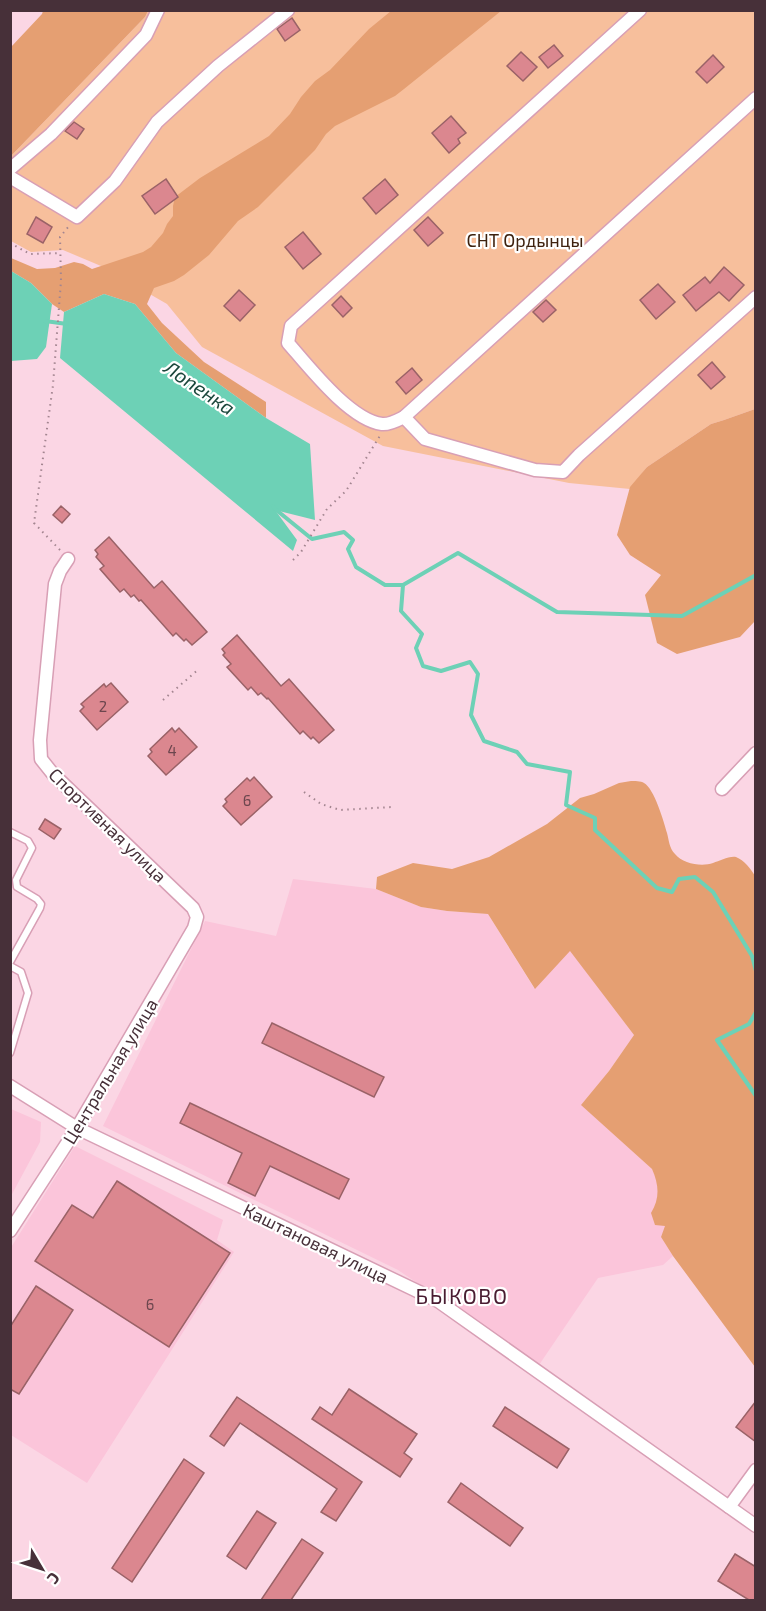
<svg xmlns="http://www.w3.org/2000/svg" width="766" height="1611" font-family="'Exo 2',sans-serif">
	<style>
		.built { fill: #fbc5da }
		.green { fill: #f7bf9c }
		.forest { fill: #e59f72 }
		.water { fill: #6dd1b6 }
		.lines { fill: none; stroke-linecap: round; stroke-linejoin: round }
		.stream { stroke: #6dd1b6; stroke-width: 4 }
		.building { fill: #db878f; stroke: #9a6267; stroke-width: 1.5 }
		.service-casing { stroke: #d89fb5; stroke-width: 9 }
		.minor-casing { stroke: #d89fb5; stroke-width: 15 }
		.path { stroke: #a38590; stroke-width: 2; stroke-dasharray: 1.5 4.5; stroke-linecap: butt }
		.service { stroke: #fff; stroke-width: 6 }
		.minor { stroke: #fff; stroke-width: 12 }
		.labels { text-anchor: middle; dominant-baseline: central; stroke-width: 4.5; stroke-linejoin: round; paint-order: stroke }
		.number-label { font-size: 15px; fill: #6c464e }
		.park-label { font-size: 18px; fill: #3e220f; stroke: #fff }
		.street-label { font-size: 18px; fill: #473039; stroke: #fff }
		.water-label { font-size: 20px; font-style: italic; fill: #1b473c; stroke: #fff }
		.quarter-label { font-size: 21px; letter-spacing: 1.5px; fill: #491c31; stroke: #fff }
	</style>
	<rect width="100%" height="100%" fill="#fbd6e4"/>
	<g class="built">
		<polygon points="293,879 376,889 421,907 447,911 488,914 534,988 570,950 634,1035 609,1071 582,1105 652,1169 657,1179 658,1192 657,1203 666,1226 661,1237 673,1256 663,1265 598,1278 539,1365 398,1270 103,1126 205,921 276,936"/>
		<polygon points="11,1109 41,1122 40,1142 11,1196"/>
		<polygon points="75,1146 223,1220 217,1240 234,1252 87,1483 11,1435 10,1249"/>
	</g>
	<polygon class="green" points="148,11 755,11 755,409 724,420 711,424 647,467 630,489 569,483 383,446 202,347 167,304 101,266 63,250 31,252 11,241 11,156 145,17"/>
	<g class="forest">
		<polygon points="43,11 148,11 145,17 11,156 11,47 42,14"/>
		<polygon points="391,11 501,11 404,89 395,96 335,126 326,134 315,150 258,207 238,221 209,255 184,275 174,281 154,288 147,304 162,323 204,362 266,402 266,418 176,353 135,304 104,294 64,312 52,304 31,283 11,271 11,258 37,269 55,268 74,262 83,264 92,269 143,252 151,247 163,233 167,224 173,216 173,206 175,197 200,178 269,136 290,114 301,97 315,81 330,70 369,29"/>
		<polygon points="755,409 755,621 740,637 677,654 657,643 645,595 661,575 630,555 617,535 630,487 647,467 711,424 724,420"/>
		<path d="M631 781C634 781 641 781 644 783 654 788 664 822 667 833 669 840 669 848 675 854 683 864 702 867 713 863 720 861 728 856 736 857 744 860 751 869 755 876V1367L673 1256 661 1237 665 1226 655 1225 651 1213C660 1198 659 1185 652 1169L581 1105 609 1071 634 1035 570 951 535 989 488 914 447 911 421 907 376 889 377 877 413 863 452 869 489 857 547 824 580 798 594 794 619 783Z"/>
	</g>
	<g class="water">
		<polygon points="11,271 31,283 52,304 46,347 37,359 11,361"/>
		<polygon points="104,294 135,304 176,353 266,418 310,444 315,520 275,510 297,540 293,551 60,358 64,312"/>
	</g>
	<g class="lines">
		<g class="stream">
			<polyline points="45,321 67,324"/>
			<polyline points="273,506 275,509 312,539 344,532 353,540 348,549 356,567 385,585 403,585 401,611 422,634 416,648 423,666 441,671 470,662 478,674 471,715 484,741 517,752 527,764 570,772 566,805 595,818 595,830 657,888 672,892 679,879 695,877 713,892 752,956 756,971"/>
			<polyline points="403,585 458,553 557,612 682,616 756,575"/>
			<polyline points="756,1012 749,1024 717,1040 756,1096"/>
		</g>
	</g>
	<g class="building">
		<polygon points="292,18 300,30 285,41 277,29"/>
		<polygon points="554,45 563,56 548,68 539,57"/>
		<polygon points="521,52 537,67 523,81 507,66"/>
		<polygon points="713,55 724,67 707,83 696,72"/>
		<polygon points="451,116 466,133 458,139 460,143 449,153 432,133"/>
		<polygon points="74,122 84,129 77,139 65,131"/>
		<polygon points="166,179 178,197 155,214 142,196"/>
		<polygon points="385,179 398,195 376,214 363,198"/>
		<polygon points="36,217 52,227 43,243 27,234"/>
		<polygon points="428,217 443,233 428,246 414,230"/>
		<polygon points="303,232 321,254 303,269 285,247"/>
		<polygon points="724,267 744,285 729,301 719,292 696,311 683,295 705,277 710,283"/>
		<polygon points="658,284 675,302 656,319 640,300"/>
		<polygon points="239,290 255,305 240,321 224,306"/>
		<polygon points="341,296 352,308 343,317 332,305"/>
		<polygon points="546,300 556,310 543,322 533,312"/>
		<polygon points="712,362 725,377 711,389 698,375"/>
		<polygon points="412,368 422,380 406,394 396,382"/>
		<polygon points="61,506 70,514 62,523 53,515"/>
		<polygon points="109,537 154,588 162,581 207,632 192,645 186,639 184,641 176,633 173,636 141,600 139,601 134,595 131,597 124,589 120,592 100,569 104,566 96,557 98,554 95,550"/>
		<polygon points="237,635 281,686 289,679 334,730 319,743 313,737 311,739 303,731 300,734 268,698 267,699 261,693 258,695 251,687 248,690 227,667 231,664 223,655 225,653 222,649"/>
		<polygon points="111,683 128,702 97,730 80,711 84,707 81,704 104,684 106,687"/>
		<polygon points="172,728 175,732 179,728 197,747 166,775 148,756 152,752 150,749"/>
		<polygon points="254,777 272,797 241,825 223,806 227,802 225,799 247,778 250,781"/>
		<polygon points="45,819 61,829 54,839 39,829"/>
		<polygon points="272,1023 384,1077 374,1097 262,1043"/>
		<polygon points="190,1103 349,1179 339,1199 270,1166 255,1196 228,1183 242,1153 180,1123"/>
		<polygon points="117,1181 230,1253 169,1347 35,1261 72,1205 93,1218"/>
		<polygon points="36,1286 73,1310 19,1394 10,1389 10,1327"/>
		<polygon points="349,1389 417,1434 404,1453 412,1459 400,1477 312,1419 320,1407 332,1415"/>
		<polygon points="237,1397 362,1482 336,1521 321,1512 337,1489 240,1423 224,1446 210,1436"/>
		<polygon points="756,1401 756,1442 736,1427"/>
		<polygon points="505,1407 569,1449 557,1468 493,1426"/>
		<polygon points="184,1459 204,1473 132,1582 112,1568"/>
		<polygon points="461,1483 523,1528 510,1546 448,1502"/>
		<polygon points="257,1511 276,1523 246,1569 227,1556"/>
		<polygon points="302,1539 323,1553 291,1600 261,1600"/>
		<polygon points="735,1554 756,1567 756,1600 749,1600 718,1581"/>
	</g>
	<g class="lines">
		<g class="service-casing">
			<g id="service">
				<polyline points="10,832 28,841 32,848 16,880 17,887 37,899 41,904 40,908 10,962"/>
				<polyline points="10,966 21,972 28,993 10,1053"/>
			</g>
		</g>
		<g class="minor-casing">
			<g id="minor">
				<path d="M640 10 291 326 288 343C309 367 350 420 382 424 389 425 398 420 404 417L425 439 535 470 563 472 579 455 756 297"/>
				<polyline points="10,169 51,134 146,35 158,10"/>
				<polyline points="10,177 77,217 115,181 157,122 218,66 288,10"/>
				<polyline points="404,417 756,98"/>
				<polyline points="722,789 756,753"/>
				<polyline points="10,1086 77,1128 438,1301 756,1526"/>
				<polyline points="10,1231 77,1128 194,928 197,917 193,908 53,774 41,759 40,740 55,584 60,571 68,559"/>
				<polyline points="729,1507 756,1470"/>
			</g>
		</g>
		<g class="path">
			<polyline points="10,243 30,254 61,253"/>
			<polyline points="60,550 34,523 53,385 61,281 60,237 69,226"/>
			<polyline points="293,560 301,552 327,509 346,491 381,434"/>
			<polyline points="163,700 199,669"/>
			<polyline points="304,792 321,804 340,810 392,807"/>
		</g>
		<use href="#service" class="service"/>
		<use href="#minor" class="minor"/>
	</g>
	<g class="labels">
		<g class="number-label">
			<text x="103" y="706">2</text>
			<text x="172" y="750">4</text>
			<text x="247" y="800">6</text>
			<text x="150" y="1304">6</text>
		</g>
		<g class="park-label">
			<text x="525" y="240">СНТ Ордынцы</text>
		</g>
		<g class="street-label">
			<text transform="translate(108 825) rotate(44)">Спортивная улица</text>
			<text transform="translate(110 1071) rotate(-59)">Центральная улица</text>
			<text transform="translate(316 1243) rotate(26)">Каштановая улица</text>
		</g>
		<g class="water-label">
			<text transform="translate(200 387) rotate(34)">Лопенка</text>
		</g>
		<g class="quarter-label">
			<text x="462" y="1295">БЫКОВО</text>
		</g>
	</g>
	<rect width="766" height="1611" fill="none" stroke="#473039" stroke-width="24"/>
	<g transform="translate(42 1569) rotate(129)" stroke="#ffffff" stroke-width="4.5" paint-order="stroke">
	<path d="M0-4.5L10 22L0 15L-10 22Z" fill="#473039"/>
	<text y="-9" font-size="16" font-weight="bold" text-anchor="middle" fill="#473039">С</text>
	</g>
</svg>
